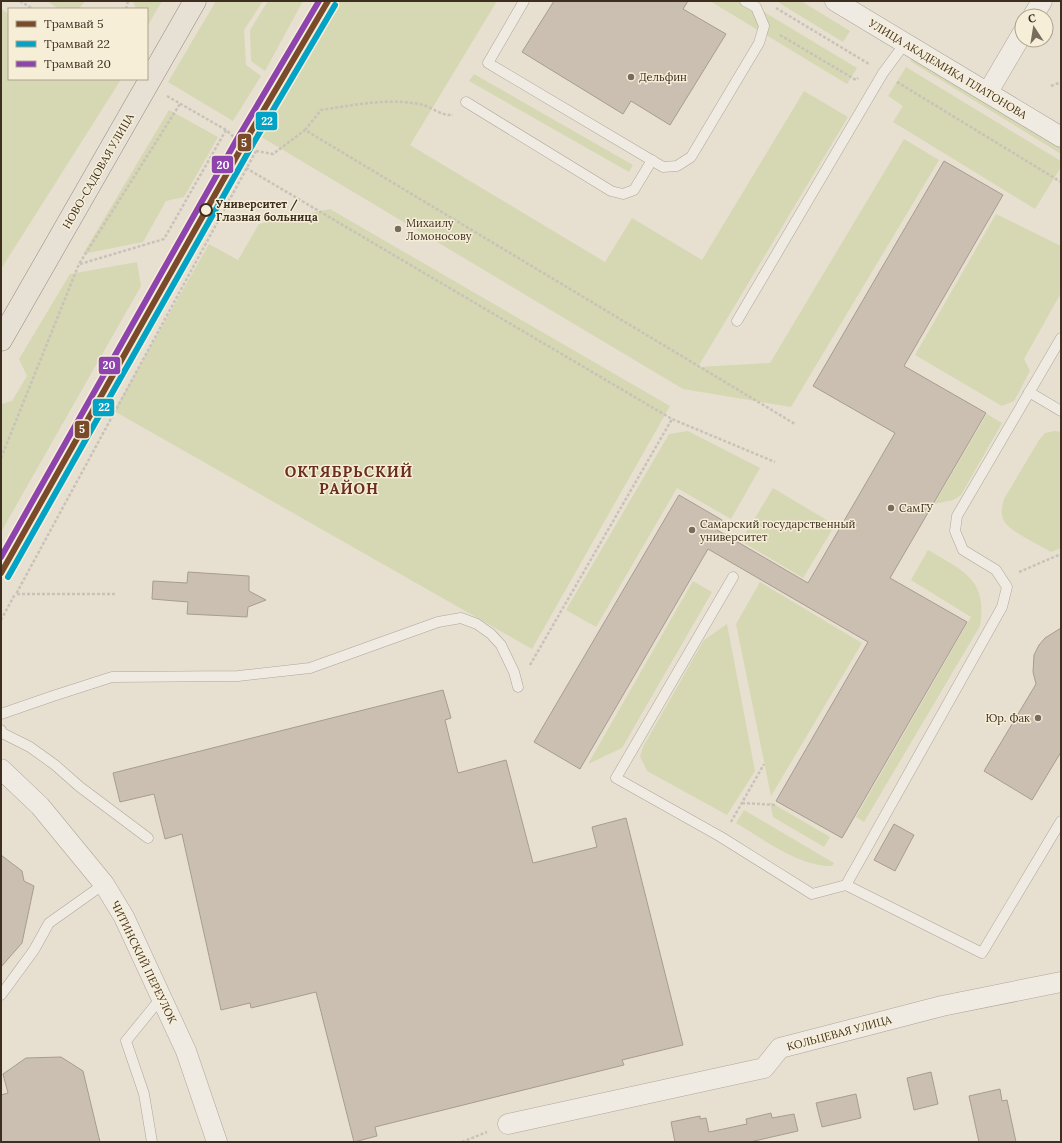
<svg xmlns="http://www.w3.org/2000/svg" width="1062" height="1143" font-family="Lora,serif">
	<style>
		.green { fill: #d6d7b3 }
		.building { fill: #cbbfb2; stroke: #a89c90 }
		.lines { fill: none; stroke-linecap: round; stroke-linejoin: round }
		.service-casing { stroke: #ada599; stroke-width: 11 }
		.minor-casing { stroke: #ada599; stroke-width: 21 }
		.primary-casing { stroke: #928b80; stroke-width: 23 }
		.path { stroke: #c8c2b9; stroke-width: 2.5; stroke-dasharray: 3 2; stroke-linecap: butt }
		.service { stroke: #efebe3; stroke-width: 10 }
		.minor { stroke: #efebe3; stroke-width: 20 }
		.primary { stroke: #e6e1d4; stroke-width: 22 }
		.tram-1-casing { stroke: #f7eed8; stroke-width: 9 }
		.tram-2-casing { stroke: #f7eed8; stroke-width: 9 }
		.tram-3-casing { stroke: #f7eed8; stroke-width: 9 }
		.tram-1 { stroke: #7a4b2a; stroke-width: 6 }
		.tram-2 { stroke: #03a3c5; stroke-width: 6 }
		.tram-3 { stroke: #8e44ad; stroke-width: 6 }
		.poi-dot { fill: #786c5e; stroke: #f7eed8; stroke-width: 1.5 }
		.stop-dot { fill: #f7eed8; stroke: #3d2e20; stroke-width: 2 }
		.labels { text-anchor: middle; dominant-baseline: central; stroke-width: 3; stroke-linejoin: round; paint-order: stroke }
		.street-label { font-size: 11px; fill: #3d2e20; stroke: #f7eed8 }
		.poi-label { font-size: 11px; fill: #3d2e20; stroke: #f7eed8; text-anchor: start }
		.stop-label { font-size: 11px; font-weight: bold; fill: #3d2e20; stroke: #f7eed8; text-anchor: start }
		.district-label { font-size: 15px; font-weight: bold; letter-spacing: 1px; fill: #6b2e1e; stroke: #f7eed8 }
		.line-badge { stroke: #f7eed8; stroke-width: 1.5 }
		.badge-label { font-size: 11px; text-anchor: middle; font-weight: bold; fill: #fff }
	</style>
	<rect width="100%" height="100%" fill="#e7e0d1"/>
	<g class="green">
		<polygon points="47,1 85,1 79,9 59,9"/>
		<polygon points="133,1 162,1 147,27 147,9 136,9"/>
		<polygon points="216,1 263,1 244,30 246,65 261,76 233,121 168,82"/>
		<polygon points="268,1 303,1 265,71 251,61 250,30"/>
		<polygon points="337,1 497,1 410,145 605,262 632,218 702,260 804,91 848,117 698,367 770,363 904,139 939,160 791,407 683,389 258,135"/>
		<polygon points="710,1 746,1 857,68 847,84"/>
		<polygon points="776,1 801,1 850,31 843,42"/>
		<polygon points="1,9 9,14 9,79 118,79 120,81 1,269"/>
		<polygon points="915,53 1061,143 1061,154 910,61"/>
		<polygon points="906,67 1061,161 1061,167 1035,209 893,122 903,106 888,96"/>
		<polygon points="474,74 633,165 629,172 469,81"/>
		<polygon points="169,110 218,137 184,197 166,201 143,242 83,254"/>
		<polygon points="330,209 670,406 532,649 114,411 209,244 238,260 259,224"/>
		<polygon points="996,214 1061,246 1061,293 1024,359 1030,371 1014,401 1002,406 915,355"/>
		<polygon points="137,262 141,286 1,532 1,404 12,401 27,376 19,359 70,274"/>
		<polygon points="987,414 1002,423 961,495 953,500 934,504"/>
		<polygon points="688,431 760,468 731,519 677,488 596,627 566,610 669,434"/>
		<path d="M1055 431 1061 432V548L1051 552C1040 545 1010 532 1004 521 1000 514 1002 506 1004 499L1039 440 1045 433Z"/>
		<polygon points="773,488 835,525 803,578 741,541"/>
		<path d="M928 550C963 571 988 579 980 626L864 822 856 817 971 617 911 580Z"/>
		<polygon points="693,581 712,592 622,748 588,764"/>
		<polygon points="760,582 862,643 771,796 736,624"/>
		<polygon points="727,624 755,771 727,815 647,771 640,756 643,747 704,640"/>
		<polygon points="770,802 830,837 824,847 773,817"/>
		<path d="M744 810 834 863 832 866C800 867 763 839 736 823Z"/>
	</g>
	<g class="building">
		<polygon points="554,1 688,1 683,9 726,34 670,125 631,101 623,114 522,52"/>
		<polygon points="944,161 1003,195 904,366 986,413 890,578 967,622 842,838 776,801 868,642 708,549 580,769 534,742 679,495 722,520 717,530 808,583 895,433 813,386"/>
		<polygon points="188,572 249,576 249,591 266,600 248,607 247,617 187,614 188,602 152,599 153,581 187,583"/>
		<polygon points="1061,628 1061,752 1032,800 984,771 1036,684 1033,672 1034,655 1039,645 1045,638"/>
		<polygon points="443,690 451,718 445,720 458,773 506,760 533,863 597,847 592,827 626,818 683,1045 622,1060 624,1065 375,1127 377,1136 354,1142 316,992 251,1008 250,1003 221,1010 182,834 165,839 154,794 120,802 113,773"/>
		<polygon points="894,824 914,835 895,871 874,860"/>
		<polygon points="1,855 22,871 24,881 34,886 22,943 1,967"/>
		<polygon points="61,1057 83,1071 100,1142 1,1142 1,1095 8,1093 3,1074 26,1058"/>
		<polygon points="931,1072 938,1104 914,1110 907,1078"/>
		<polygon points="1000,1089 1002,1101 1007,1100 1016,1142 979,1142 969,1096"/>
		<polygon points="856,1094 861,1118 822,1127 816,1103"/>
		<polygon points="771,1113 772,1118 794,1114 798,1131 750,1142 675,1142 671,1122 700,1116 700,1119 706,1118 709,1132 747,1124 746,1119"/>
	</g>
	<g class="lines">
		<g class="service-casing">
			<g id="service">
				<polyline points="524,1 488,63 663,167 677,166 691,157 759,43 764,26 756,7 745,1"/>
				<polyline points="466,102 611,191 623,194 634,190 652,160"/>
				<polyline points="737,321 883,73 906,42"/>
				<polyline points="1029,392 1061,411"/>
				<polyline points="733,577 616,778 721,837 812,894 846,885 982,953 1061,821"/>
				<polyline points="1,714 53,696 112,677 238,676 310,668 438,622 461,618 477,624 491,634 501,645 514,672 518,687"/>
				<polyline points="1,730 2,733 30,747 55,765 80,787 148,838"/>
				<polyline points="846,885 1002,607 1007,587 996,570 963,550 955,531 957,516 1061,338"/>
				<polyline points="1,995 34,950 49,923 104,884"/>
				<polyline points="152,1142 144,1094 126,1041 161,998"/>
			</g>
		</g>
		<g class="minor-casing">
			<g id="minor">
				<polyline points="835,1 1061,137"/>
				<polyline points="1033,16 1042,1"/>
				<polyline points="988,92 1022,34"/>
				<polyline points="1,769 40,806 104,884 124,917 186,1051 217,1142"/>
				<polyline points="508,1124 764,1068 780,1048 942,1006 1061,982"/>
			</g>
		</g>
		<g class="primary-casing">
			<polyline id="primary" points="1,340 195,1"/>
		</g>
		<g class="path">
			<polyline points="20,1 33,9"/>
			<polyline points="776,8 869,64"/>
			<polyline points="126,9 128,1"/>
			<polyline points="780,35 856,80 858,78"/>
			<polyline points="897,82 1061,182"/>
			<polyline points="1051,86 1061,82"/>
			<polyline points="167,96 226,130 243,145 256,151 273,154 305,130 795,424"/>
			<path d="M305 130 321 110C354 105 386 98 419 104 431 106 440 116 453 115"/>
			<polyline points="246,168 672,419 775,462"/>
			<polyline points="80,264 164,239 226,130"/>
			<polyline points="1,458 79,264 180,104"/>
			<polyline points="1019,572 1061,554"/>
			<polyline points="115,594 16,594 256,151"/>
			<polyline points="1,620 15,594"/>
			<polyline points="530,665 672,419"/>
			<polyline points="742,803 777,805"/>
			<polyline points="731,822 764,764"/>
			<polyline points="462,1142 487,1132"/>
		</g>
		<use href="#service" class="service"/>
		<use href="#minor" class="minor"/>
		<use href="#primary" class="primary"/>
		<g class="tram-1-casing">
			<polyline id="tram-1" points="1,573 243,145 328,1"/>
		</g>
		<g class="tram-2-casing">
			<polyline id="tram-2" points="8,577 250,149 335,5"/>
		</g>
		<g class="tram-3-casing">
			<polyline id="tram-3" points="1,557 236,141 319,1"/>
		</g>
		<use href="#tram-1" class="tram-1"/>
		<use href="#tram-2" class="tram-2"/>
		<use href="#tram-3" class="tram-3"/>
	</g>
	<g class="poi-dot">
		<circle cx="631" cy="77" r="4"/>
		<circle cx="398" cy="229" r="4"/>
		<circle cx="891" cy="508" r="4"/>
		<circle cx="692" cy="530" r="4"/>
		<circle cx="1038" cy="718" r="4"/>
	</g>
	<circle class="stop-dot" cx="206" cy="210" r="6"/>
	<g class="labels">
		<g class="street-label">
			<text transform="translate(948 69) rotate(31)">УЛИЦА АКАДЕМИКА ПЛАТОНОВА</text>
			<text transform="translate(98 171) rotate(-60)">НОВО-САДОВАЯ УЛИЦА</text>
			<text transform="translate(144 962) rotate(64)">ЧИТИНСКИЙ ПЕРЕУЛОК</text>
			<text transform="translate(839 1033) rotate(-15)">КОЛЬЦЕВАЯ УЛИЦА</text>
		</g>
		<g class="poi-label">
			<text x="639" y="77">Дельфин</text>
			<text x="406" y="223">Михаилу<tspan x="406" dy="13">Ломоносову</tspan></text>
			<text x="899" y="508">СамГУ</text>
			<text x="700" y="524">Самарский государственный<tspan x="700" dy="13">университет</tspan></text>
			<text x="1030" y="718" text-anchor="end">Юр. Фак</text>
		</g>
		<g class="stop-label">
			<text x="216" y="204">Университет /<tspan x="216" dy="13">Глазная больница</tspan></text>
		</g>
		<g class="district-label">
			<text x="349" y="471">ОКТЯБРЬСКИЙ<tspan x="349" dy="17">РАЙОН</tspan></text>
		</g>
	</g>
	<g class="line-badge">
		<rect x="255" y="111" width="23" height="20" rx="4" fill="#03a3c5"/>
		<rect x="237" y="133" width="15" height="19" rx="4" fill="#7a4b2a"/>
		<rect x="211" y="155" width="23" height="19" rx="4" fill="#8e44ad"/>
		<rect x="98" y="356" width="23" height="19" rx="4" fill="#8e44ad"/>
		<rect x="92" y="398" width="23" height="19" rx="4" fill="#03a3c5"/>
		<rect x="74" y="420" width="16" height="19" rx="4" fill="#7a4b2a"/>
	</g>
	<g class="badge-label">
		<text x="267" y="125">22</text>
		<text x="244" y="147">5</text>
		<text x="223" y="169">20</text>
		<text x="109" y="369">20</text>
		<text x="104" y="411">22</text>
		<text x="82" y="433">5</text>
	</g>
	<rect width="1062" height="1143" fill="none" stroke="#3d2e20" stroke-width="4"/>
	<rect x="8" y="8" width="140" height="72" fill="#f7eed8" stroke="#ada18e"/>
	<rect x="16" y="21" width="20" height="6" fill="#7a4b2a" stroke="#ada18e"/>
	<text x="44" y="28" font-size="12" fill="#3d2e20">Трамвай 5</text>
	<rect x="16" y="41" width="20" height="6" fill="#03a3c5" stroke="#ada18e"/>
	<text x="44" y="48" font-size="12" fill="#3d2e20">Трамвай 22</text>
	<rect x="16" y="61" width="20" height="6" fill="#8e44ad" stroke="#ada18e"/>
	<text x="44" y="68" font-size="12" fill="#3d2e20">Трамвай 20</text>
	<g transform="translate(1034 28) rotate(348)"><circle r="19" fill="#f7eed8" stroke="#ada18e"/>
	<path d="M0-3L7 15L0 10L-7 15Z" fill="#786c5e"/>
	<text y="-6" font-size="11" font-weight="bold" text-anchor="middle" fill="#3d2e20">С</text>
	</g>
</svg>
